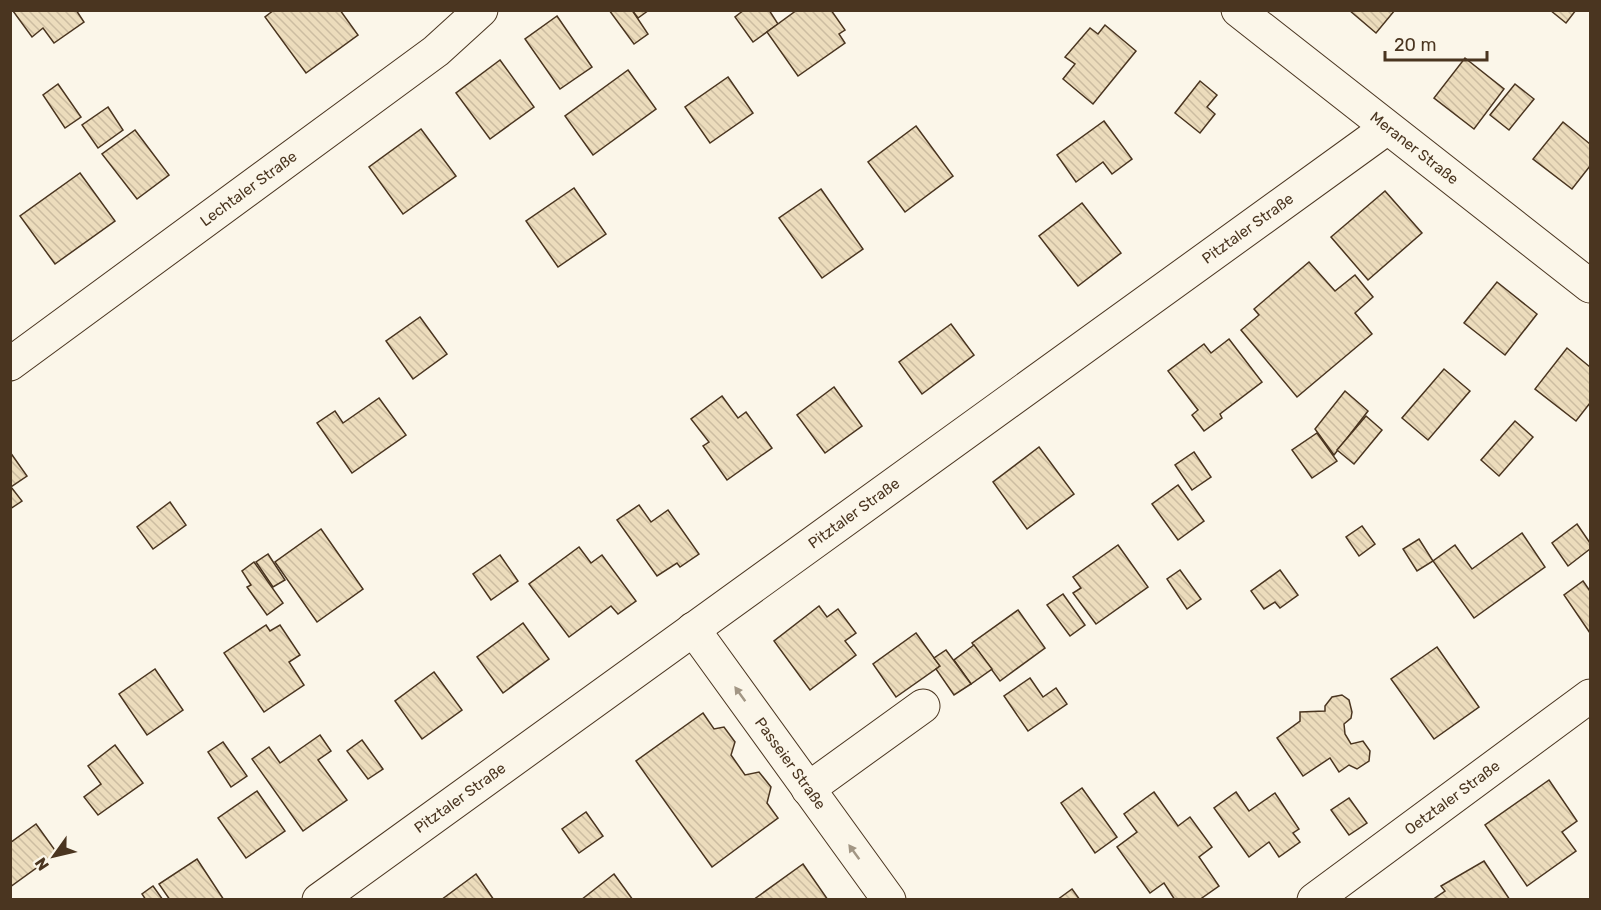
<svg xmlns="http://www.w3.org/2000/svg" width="1601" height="910" font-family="Rubik,sans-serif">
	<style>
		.building { fill: url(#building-back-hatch); stroke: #4a3520; stroke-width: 1.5 }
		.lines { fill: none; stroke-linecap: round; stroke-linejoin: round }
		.minor-casing { stroke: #4a3520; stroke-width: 35 }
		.minor { stroke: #fbf6e9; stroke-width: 33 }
		.oneway { fill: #a29684 }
		.labels { text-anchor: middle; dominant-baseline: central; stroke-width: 4.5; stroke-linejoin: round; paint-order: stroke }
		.street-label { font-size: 15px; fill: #4a3520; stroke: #fbf6e9 }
	</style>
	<defs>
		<pattern id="building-back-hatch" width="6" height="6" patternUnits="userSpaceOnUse" patternTransform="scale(1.5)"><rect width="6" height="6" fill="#ecdcbc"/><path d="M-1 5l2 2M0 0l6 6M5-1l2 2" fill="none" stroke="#ccbda1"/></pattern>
	</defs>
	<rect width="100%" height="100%" fill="#fbf6e9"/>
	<g class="building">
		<polygon points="76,10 84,22 54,43 43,28 32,37 13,11"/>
		<polygon points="274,10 340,10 358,35 306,73 265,17"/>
		<polygon points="609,10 632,10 648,34 634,44"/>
		<polygon points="632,10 649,10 638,18"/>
		<polygon points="744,10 769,10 778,24 753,42 735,17"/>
		<polygon points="797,10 831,10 845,30 839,34 845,43 798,76 767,32"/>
		<polygon points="1349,10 1395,10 1376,33"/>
		<polygon points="1550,10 1576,10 1566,23"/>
		<polygon points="557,16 592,67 560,89 525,39"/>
		<polygon points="1105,25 1136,51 1093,104 1063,79 1075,64 1065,57 1090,28 1098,34"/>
		<polygon points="1465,58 1504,89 1474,129 1434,98"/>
		<polygon points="500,60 534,107 490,139 456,93"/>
		<polygon points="628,70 656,109 593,155 565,116"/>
		<polygon points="728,77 753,113 710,143 685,107"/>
		<polygon points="1200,81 1217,95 1207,107 1215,114 1200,133 1175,113"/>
		<polygon points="58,84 81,117 65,128 43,95"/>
		<polygon points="1515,84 1534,99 1509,130 1490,115"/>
		<polygon points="108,107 123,130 98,148 82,125"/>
		<polygon points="1104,121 1132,159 1112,174 1103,162 1076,182 1057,155"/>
		<polygon points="1563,122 1590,144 1590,166 1572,189 1533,159"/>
		<polygon points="916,126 953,176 905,212 868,162"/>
		<polygon points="421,129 456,176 403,214 369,167"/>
		<polygon points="135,130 169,175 137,199 102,154"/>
		<polygon points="80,173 115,221 55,264 20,216"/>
		<polygon points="574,188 606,234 558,267 526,221"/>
		<polygon points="821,189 863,249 822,278 779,218"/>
		<polygon points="1385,191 1422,233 1368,280 1331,237"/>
		<polygon points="1082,203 1121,253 1078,286 1039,236"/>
		<polygon points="1309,262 1335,291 1355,275 1373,297 1355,313 1372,334 1297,397 1241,330 1259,315 1254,309"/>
		<polygon points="1497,282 1537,314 1505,355 1464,323"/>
		<polygon points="420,317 447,354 413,379 386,341"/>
		<polygon points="951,324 974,355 922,394 899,362"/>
		<polygon points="1229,339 1262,382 1220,414 1222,418 1204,431 1192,415 1198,410 1168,371 1204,344 1211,353"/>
		<polygon points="1567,348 1590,367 1590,403 1576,421 1535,389"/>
		<polygon points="1444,369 1470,391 1428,440 1402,418"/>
		<polygon points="834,387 862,426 825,453 797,415"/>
		<polygon points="1345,391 1368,411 1334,455 1315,429"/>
		<polygon points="722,396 738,418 746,412 772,448 727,480 703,446 709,442 691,419"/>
		<polygon points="379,398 406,435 352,473 317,423 335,411 343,423"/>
		<polygon points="1366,416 1382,430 1354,464 1337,450"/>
		<polygon points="1515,421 1533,437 1499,476 1481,460"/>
		<polygon points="1317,433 1337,461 1312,478 1292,450"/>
		<polygon points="1039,447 1074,494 1027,529 993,482"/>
		<polygon points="10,452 27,476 11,487 22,501 10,509"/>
		<polygon points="1194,452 1211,477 1192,490 1175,465"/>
		<polygon points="1178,485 1204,521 1178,540 1152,504"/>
		<polygon points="170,502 186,525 153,549 137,527"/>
		<polygon points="639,505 651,522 668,510 699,554 680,567 677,563 657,576 617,520"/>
		<polygon points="1577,524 1590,543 1590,549 1568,566 1552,543"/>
		<polygon points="1362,526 1375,544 1359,556 1346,537"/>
		<polygon points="321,529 363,589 317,622 275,562"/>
		<polygon points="1522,533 1545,567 1474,618 1433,561 1455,545 1472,569"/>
		<polygon points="1419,539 1433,561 1417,571 1403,549"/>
		<polygon points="1118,545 1148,587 1096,624 1073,593 1081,588 1073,577"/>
		<polygon points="579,547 591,563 602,555 636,601 618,614 611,606 569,637 529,584"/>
		<polygon points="268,554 285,580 273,587 256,562"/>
		<polygon points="500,555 518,581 491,600 473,574"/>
		<polygon points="254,562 283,603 267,615 247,587 251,585 242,571"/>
		<polygon points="1180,570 1201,599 1187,609 1167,579"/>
		<polygon points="1280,570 1298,595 1280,608 1275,602 1264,609 1251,591"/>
		<polygon points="1583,581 1590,591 1590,633 1564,595"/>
		<polygon points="1063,594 1085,625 1070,636 1047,605"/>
		<polygon points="819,606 827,617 838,609 856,633 845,641 856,655 810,690 774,641"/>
		<polygon points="1018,610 1045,648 1000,681 972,643"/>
		<polygon points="523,623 549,659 503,693 477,657"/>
		<polygon points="266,625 270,631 280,625 300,655 289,662 304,685 264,712 224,653"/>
		<polygon points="916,633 940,666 896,697 873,664"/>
		<polygon points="974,645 992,669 971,684 954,660"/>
		<polygon points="1437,647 1479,707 1434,739 1391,679"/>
		<polygon points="946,650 971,684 954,695 936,669 940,666 934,658"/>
		<polygon points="155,669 183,710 147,735 119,694"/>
		<polygon points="434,672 462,710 422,739 395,701"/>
		<polygon points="1030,678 1043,697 1056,688 1067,704 1028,731 1004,696"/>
		<polygon points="1342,695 1349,700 1352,712 1351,718 1344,724 1345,734 1351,744 1363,741 1370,751 1369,761 1357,769 1349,765 1339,772 1330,758 1303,776 1277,738 1300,721 1300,712 1325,711 1325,706 1332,697"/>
		<polygon points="703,713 714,729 724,727 735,742 731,755 745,775 759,772 771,787 767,803 778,818 712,867 636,761"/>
		<polygon points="320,735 331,751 318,760 347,800 303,831 252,759 269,747 280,763"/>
		<polygon points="362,740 383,769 368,779 347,751"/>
		<polygon points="223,742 247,776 231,787 208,752"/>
		<polygon points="115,745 143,783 98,815 84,797 101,784 88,766"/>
		<polygon points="1549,780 1577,821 1562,832 1576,851 1527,886 1485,825"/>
		<polygon points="1082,788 1117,837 1095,853 1061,803"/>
		<polygon points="257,791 285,831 246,858 218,818"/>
		<polygon points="1154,792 1178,826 1190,817 1212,847 1199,857 1219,886 1199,900 1175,900 1164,883 1150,893 1117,847 1137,832 1124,814"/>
		<polygon points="1236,792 1249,811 1275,793 1299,829 1293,833 1300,842 1279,857 1269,842 1249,857 1214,808"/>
		<polygon points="1349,798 1367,823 1349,835 1331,810"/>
		<polygon points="586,812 603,836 579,853 562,829"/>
		<polygon points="36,824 57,853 10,887 10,843"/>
		<polygon points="197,859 224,900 170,900 159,884"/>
		<polygon points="1484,861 1510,900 1432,900 1445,891 1441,886"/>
		<polygon points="803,864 828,900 753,900"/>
		<polygon points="476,874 494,900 441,900"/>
		<polygon points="614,874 633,900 581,900"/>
		<polygon points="153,886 163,900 146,900 142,894"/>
		<polygon points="1072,889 1080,900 1057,900"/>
	</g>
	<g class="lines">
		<g class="minor-casing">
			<g id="minor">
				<path id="s1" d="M1238 10 1590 286"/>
				<path id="s2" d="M10 364 436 51 481 10"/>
				<path id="s3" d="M693 629 889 900"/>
				<polyline points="808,789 923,706"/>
				<path id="s4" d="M319 900 1387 128"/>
				<path id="s5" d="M1314 900 1590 696"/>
			</g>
		</g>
		<use href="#minor" class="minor"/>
	</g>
	<defs><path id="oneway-solid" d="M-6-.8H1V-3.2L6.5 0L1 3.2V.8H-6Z" transform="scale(1.5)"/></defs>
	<g class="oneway">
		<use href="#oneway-solid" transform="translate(740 694) rotate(-126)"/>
		<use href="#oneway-solid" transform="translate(854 852) rotate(-126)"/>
	</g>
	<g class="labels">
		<g class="street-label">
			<text stroke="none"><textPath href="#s1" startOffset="224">Meraner Straße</textPath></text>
			<text stroke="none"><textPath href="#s2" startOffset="296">Lechtaler Straße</textPath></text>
			<text stroke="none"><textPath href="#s4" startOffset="1146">Pitztaler Straße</textPath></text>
			<text stroke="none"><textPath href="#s4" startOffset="660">Pitztaler Straße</textPath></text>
			<text stroke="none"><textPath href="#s3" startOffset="166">Passeier Straße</textPath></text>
			<text stroke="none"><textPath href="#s4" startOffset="174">Pitztaler Straße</textPath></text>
			<text stroke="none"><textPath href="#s5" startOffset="172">Oetztaler Straße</textPath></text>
		</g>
	</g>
	<rect width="1601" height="910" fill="none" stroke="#4a3520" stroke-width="24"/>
	<g transform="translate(54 856) rotate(236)" stroke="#fbf6e9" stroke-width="4.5" paint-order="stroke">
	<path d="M0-4.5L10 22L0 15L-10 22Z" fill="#4a3520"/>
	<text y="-9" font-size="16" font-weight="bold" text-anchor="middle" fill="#4a3520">N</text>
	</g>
	<path d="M1385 51v9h102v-9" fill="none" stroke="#4a3520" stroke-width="3"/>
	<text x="1394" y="51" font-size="18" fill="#4a3520" stroke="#fbf6e9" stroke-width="4.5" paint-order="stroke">20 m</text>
</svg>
